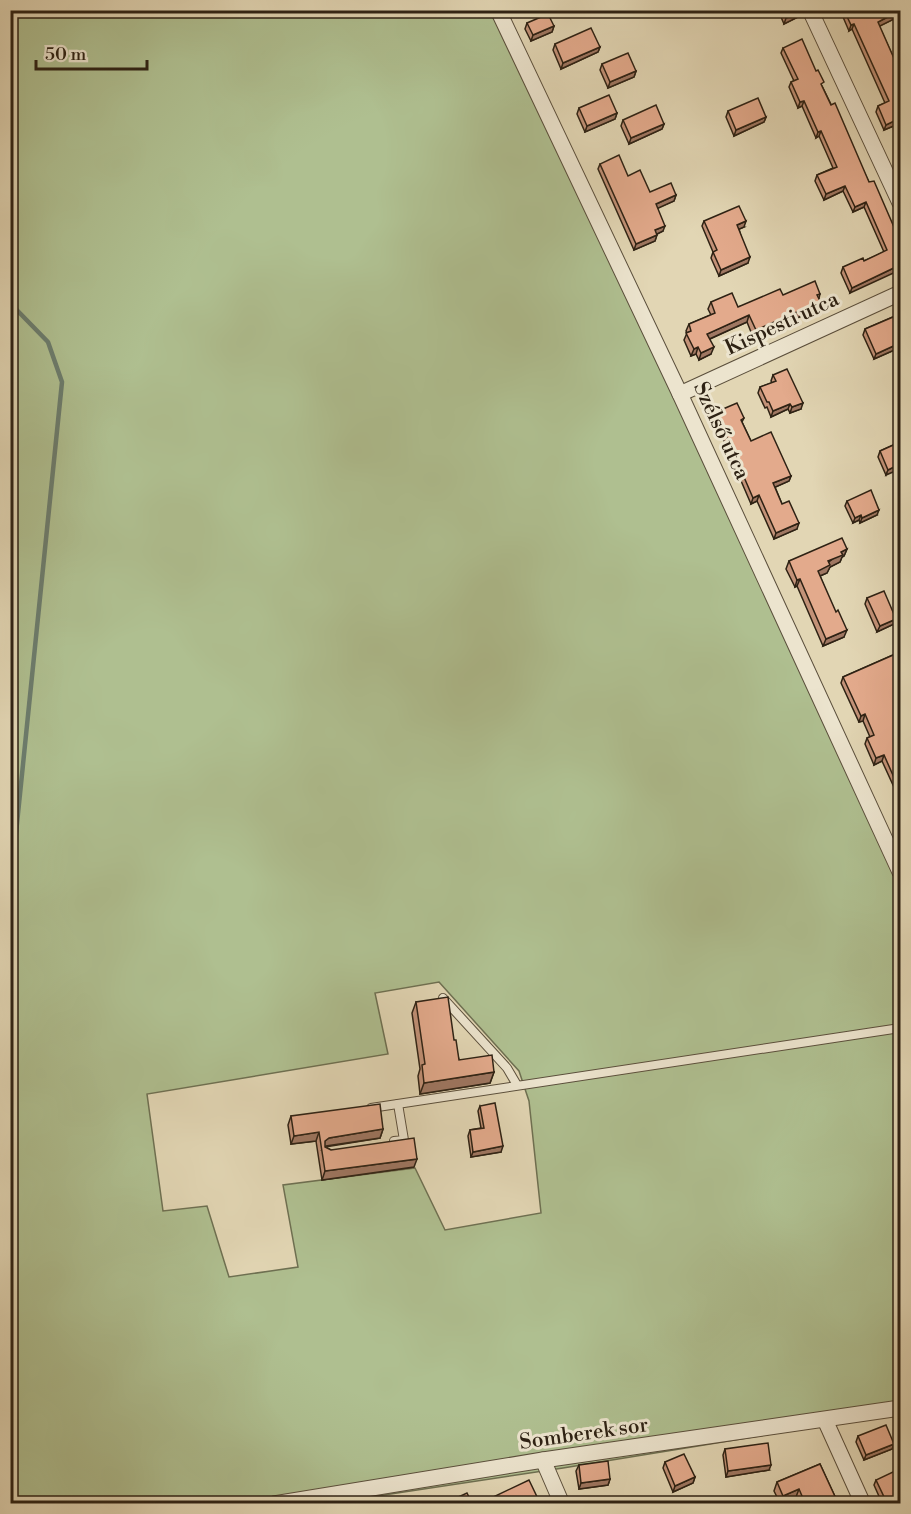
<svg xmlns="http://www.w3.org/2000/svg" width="911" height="1514" font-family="'Libre Bodoni',serif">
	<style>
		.green { fill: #afbf90; stroke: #6e7052; stroke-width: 1.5; fill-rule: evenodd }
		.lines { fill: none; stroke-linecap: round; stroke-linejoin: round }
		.stream { stroke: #6c7d6e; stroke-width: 4.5 }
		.lane-casing { stroke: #5b4f3c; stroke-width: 10 }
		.street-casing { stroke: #5b4f3c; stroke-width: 17 }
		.lane { stroke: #ece4ce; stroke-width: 8 }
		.street { stroke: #ece4ce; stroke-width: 15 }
		.wall { fill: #c39278; stroke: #2e2214; stroke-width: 1.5 }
		.shaded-wall { fill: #9f7762; stroke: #2e2214; stroke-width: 1.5 }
		.building { fill: #e3aa8c; stroke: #2e2214; stroke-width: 1.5 }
		.labels { text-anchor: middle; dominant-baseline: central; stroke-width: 6; stroke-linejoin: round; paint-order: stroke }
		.street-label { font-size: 21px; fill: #2e2214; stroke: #ece4ce }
	</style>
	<rect width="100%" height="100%" fill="#e2d6b4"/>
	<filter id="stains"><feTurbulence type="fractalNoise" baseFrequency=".00333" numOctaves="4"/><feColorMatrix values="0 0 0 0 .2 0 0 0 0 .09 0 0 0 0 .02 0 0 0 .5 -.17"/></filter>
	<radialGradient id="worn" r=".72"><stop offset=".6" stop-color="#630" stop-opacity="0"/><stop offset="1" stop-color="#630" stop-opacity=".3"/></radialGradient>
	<path class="green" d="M10 11H504L900 857V1413L563 1468 331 1503H11ZM439 982 519 1071 529 1101 541 1213 445 1230 415 1168 283 1185 298 1267 229 1277 207 1206 163 1211 147 1094 388 1054 375 993Z"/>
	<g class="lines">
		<polyline class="stream" points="10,303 48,342 62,382 10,892"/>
		<g class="lane-casing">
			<g id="lane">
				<polyline points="443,998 507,1068 517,1085"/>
				<polyline points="371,1108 900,1028"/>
				<polyline points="394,1141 404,1140 398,1104"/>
			</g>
		</g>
		<g class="street-casing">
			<g id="street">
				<polyline points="498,10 680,394 900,872"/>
				<polyline points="810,10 900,203"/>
				<polyline points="680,394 900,293"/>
				<polyline points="825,1420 863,1504"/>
				<polyline points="543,1460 562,1504"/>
				<polyline points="274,1504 543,1460 900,1408"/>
			</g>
		</g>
		<use href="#lane" class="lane"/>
		<use href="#street" class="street"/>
	</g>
	<g class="wall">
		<polygon points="778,10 802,10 800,16 784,24"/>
		<polygon points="840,10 900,10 900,16 879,26 896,63 900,61 900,135 896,125 884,130 876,112 878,106 885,103 852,29 849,31"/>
		<polygon points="527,23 554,26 552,32 531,41 525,29"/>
		<polygon points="555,44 600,47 598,52 561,69 553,50"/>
		<polygon points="783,48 822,86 869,182 900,241 850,293 841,273 843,267 864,261 884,252 864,207 853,212 843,191 824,200 815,181 817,175 833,168 819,136 816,138 802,106 798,108 789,87 791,82 794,81 781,53"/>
		<polygon points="602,64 636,71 634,77 608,88 600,70"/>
		<polygon points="579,108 617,113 615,119 585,132 577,114"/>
		<polygon points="728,111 766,117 764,122 734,136 726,117"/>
		<polygon points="623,120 664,124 662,129 629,144 621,126"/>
		<polygon points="600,164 628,176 650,192 676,195 674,201 657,208 663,231 657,234 655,241 634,250 598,169"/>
		<polygon points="704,221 744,227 739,229 748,263 719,276 711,258 713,252 702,226"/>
		<polygon points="820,294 819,298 819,310 804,316 804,315 753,337 747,322 710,339 711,354 699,360 696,354 691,356 684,340 687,333 686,331 689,324 711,315 708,309 711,302 738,307 783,295"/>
		<polygon points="900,314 899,348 874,359 863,335 865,329"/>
		<polygon points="773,375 801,409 790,413 788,409 771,417 767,407 765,408 758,393 760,387 772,383 771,381"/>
		<polygon points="716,412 744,418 742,422 751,441 791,476 789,481 775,487 782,504 797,529 774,539 757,501 751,504 714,418"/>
		<polygon points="900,442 886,475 878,457 880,451"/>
		<polygon points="847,501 877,515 860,523 859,520 853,523 845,506"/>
		<polygon points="847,549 844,556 842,557 840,562 830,567 827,573 820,576 844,637 823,646 797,586 795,587 786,569 789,561"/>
		<polygon points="867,598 894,624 877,632 865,604"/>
		<polygon points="900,652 900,704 897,706 897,714 900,722 900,809 897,800 898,796 882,761 874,765 865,744 867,738 870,737 863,721 859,722 841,683 843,677"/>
		<polygon points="416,1002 454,1040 459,1060 494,1072 490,1083 420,1094 418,1076 420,1069 412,1013"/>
		<polygon points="480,1106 501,1152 471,1157 468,1136 470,1130 481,1128 478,1111"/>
		<polygon points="291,1116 383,1129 380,1138 325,1147 331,1150 414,1167 322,1180 316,1141 291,1144 288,1125"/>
		<polygon points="858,1436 892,1449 864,1460 856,1442"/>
		<polygon points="725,1449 769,1470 726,1477 723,1455"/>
		<polygon points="665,1462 695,1477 693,1483 673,1492 663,1468"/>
		<polygon points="820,1464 838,1503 798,1503 796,1497 782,1503 780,1503 774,1491 777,1482"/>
		<polygon points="579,1465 610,1479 608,1485 579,1489 576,1471"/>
		<polygon points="876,1480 900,1503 882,1503 874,1485"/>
	</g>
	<g class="shaded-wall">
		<polygon points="803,11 800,16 784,24 786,18"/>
		<polygon points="900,11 900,16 876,28 878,22"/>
		<polygon points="854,24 852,29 849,31 851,25"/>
		<polygon points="554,26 552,32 531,41 533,35"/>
		<polygon points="600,47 598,52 561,69 563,63"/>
		<polygon points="636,71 634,77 608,88 610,82"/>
		<polygon points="804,101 802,106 798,108 800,102"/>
		<polygon points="617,113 615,119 585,132 587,126"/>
		<polygon points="766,117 764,122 734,136 736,130"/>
		<polygon points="898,119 896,125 884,130 886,125"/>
		<polygon points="664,124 662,129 629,144 631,138"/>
		<polygon points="821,131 819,136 816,138 818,132"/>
		<polygon points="845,186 843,191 824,200 826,194"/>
		<polygon points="676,195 674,201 654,210 656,204"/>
		<polygon points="866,202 864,207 853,212 855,207"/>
		<polygon points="746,221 744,227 735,231 737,225"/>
		<polygon points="665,226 663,231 653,236 655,230"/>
		<polygon points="657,235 655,241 634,250 636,244"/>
		<polygon points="750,257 748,263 719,276 721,270"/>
		<polygon points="900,265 900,270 850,293 852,288"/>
		<polygon points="821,303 819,310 804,316 807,310"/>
		<polygon points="806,308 804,315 753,337 756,330"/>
		<polygon points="749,315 747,322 705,341 707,334"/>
		<polygon points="900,343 899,348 874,359 876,354"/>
		<polygon points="698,347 696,354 691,356 694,349"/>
		<polygon points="714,347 711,354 699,360 701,353"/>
		<polygon points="803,403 801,409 790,413 792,407"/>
		<polygon points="790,404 788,409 771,417 773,411"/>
		<polygon points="900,464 900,469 886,475 888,470"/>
		<polygon points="791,476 789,481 771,489 773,483"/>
		<polygon points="759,495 757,501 751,504 753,498"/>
		<polygon points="879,510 877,515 860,523 862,518"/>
		<polygon points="861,515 859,520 853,523 855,518"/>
		<polygon points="799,523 797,529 774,539 776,533"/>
		<polygon points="847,549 844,556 842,557 840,562 830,567 827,573 815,578 818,571 841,552"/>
		<polygon points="800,579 797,586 795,587 797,580"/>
		<polygon points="896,619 894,624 877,632 880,626"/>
		<polygon points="847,630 844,637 823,646 826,639"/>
		<polygon points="900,699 900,704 893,708 895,701"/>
		<polygon points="865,714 863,721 859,722 861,716"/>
		<polygon points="884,755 882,761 874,765 876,758"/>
		<polygon points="494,1072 490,1083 420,1094 424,1083"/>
		<polygon points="383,1129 380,1138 326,1146 322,1149 325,1141 329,1138"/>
		<polygon points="319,1132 316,1141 291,1144 294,1136"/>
		<polygon points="503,1146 501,1152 471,1157 473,1152"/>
		<polygon points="417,1159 414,1167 322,1180 325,1171"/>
		<polygon points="894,1444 892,1449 864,1460 866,1455"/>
		<polygon points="771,1465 769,1470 726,1477 728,1471"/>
		<polygon points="695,1477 693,1483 673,1492 675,1486"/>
		<polygon points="610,1479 608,1485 579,1489 581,1483"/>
		<polygon points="799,1489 796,1497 780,1503 783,1496"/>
	</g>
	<g class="building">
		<polygon points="783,10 802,10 803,11 786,18"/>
		<polygon points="844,10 900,10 878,22 896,63 900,61 900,125 898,119 886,125 878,106 889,101 854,24 851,25"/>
		<polygon points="548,14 554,26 533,35 527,23"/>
		<polygon points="591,28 600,47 563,63 555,44"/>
		<polygon points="802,39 816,71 818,70 824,82 821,84 831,105 835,103 869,182 874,181 900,241 900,265 852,288 843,267 863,258 864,261 887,250 866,202 855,207 845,186 826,194 817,175 837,167 821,131 818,132 804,101 800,102 791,82 798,79 783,48"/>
		<polygon points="628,53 636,71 610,82 602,64"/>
		<polygon points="609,95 617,113 587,126 579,108"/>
		<polygon points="758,98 766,117 736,130 728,111"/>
		<polygon points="656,105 664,124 631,138 623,120"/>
		<polygon points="619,155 628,176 640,170 650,192 671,183 676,195 656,204 665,226 655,230 657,235 636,244 600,164"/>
		<polygon points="739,206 746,221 737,225 750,257 721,270 713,252 717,250 704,221"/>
		<polygon points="815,281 820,294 817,295 821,303 807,310 806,308 756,330 749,315 707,334 714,347 701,353 698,347 694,349 686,333 691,331 689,324 715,313 711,302 732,293 738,307 780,289 783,295"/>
		<polygon points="900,314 900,333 898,334 900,340 900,343 876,354 865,329"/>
		<polygon points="787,369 803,403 792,407 790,404 773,411 769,402 767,402 760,387 776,381 773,375"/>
		<polygon points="737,403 744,418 741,420 751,441 771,432 791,476 773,483 782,504 789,501 799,523 776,533 759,495 753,498 716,412"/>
		<polygon points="900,442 900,464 888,470 880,451"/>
		<polygon points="871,490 879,510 862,518 861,515 855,518 847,501"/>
		<polygon points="842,538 847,549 841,552 843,555 828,561 830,565 818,571 836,612 838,610 847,630 826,639 800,579 797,580 789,561"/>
		<polygon points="884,591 896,619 880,626 867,598"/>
		<polygon points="900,652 900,699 895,701 899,710 896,711 900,722 900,791 884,755 876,758 867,738 874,735 865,714 861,716 843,677"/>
		<polygon points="448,997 454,1040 456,1040 459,1060 492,1055 494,1072 424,1083 422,1065 425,1064 416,1002"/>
		<polygon points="495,1103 503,1146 473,1152 470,1130 484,1128 480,1106"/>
		<polygon points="380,1104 383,1129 329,1138 325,1141 325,1147 331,1150 414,1138 417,1159 325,1171 319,1132 294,1136 291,1116"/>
		<polygon points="886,1425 894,1444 866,1455 858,1436"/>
		<polygon points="768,1443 771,1465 728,1471 725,1449"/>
		<polygon points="684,1454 695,1477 675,1486 665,1462"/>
		<polygon points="608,1461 610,1479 581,1483 579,1465"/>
		<polygon points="820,1464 838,1503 805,1503 799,1489 783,1496 777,1482"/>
		<polygon points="895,1471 900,1485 900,1503 887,1503 876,1480"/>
		<polygon points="529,1480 540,1503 492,1503 489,1499"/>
		<polygon points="467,1493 472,1503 449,1503 457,1500 456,1498"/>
		<polygon points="341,1500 342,1503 326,1503"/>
	</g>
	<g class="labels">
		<g class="street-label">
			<text transform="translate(782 324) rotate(-25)">Kispesti utca</text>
			<text transform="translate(721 431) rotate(65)">Szélső utca</text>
			<text transform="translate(584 1434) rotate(-8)">Somberek sor</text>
		</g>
	</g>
	<rect width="911" height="1514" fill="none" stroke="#e2d6b4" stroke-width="36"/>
	<rect x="12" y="12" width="887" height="1490" fill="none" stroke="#2e2214" stroke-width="3"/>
	<rect x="18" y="18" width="875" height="1478" fill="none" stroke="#2e2214" stroke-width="1.5"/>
	<path d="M36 60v9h111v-9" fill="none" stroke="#2e2214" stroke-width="3"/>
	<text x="45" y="60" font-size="18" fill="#2e2214" stroke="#ece4ce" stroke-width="4.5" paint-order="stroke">50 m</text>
	<rect width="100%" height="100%" filter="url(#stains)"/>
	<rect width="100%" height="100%" fill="url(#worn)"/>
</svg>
